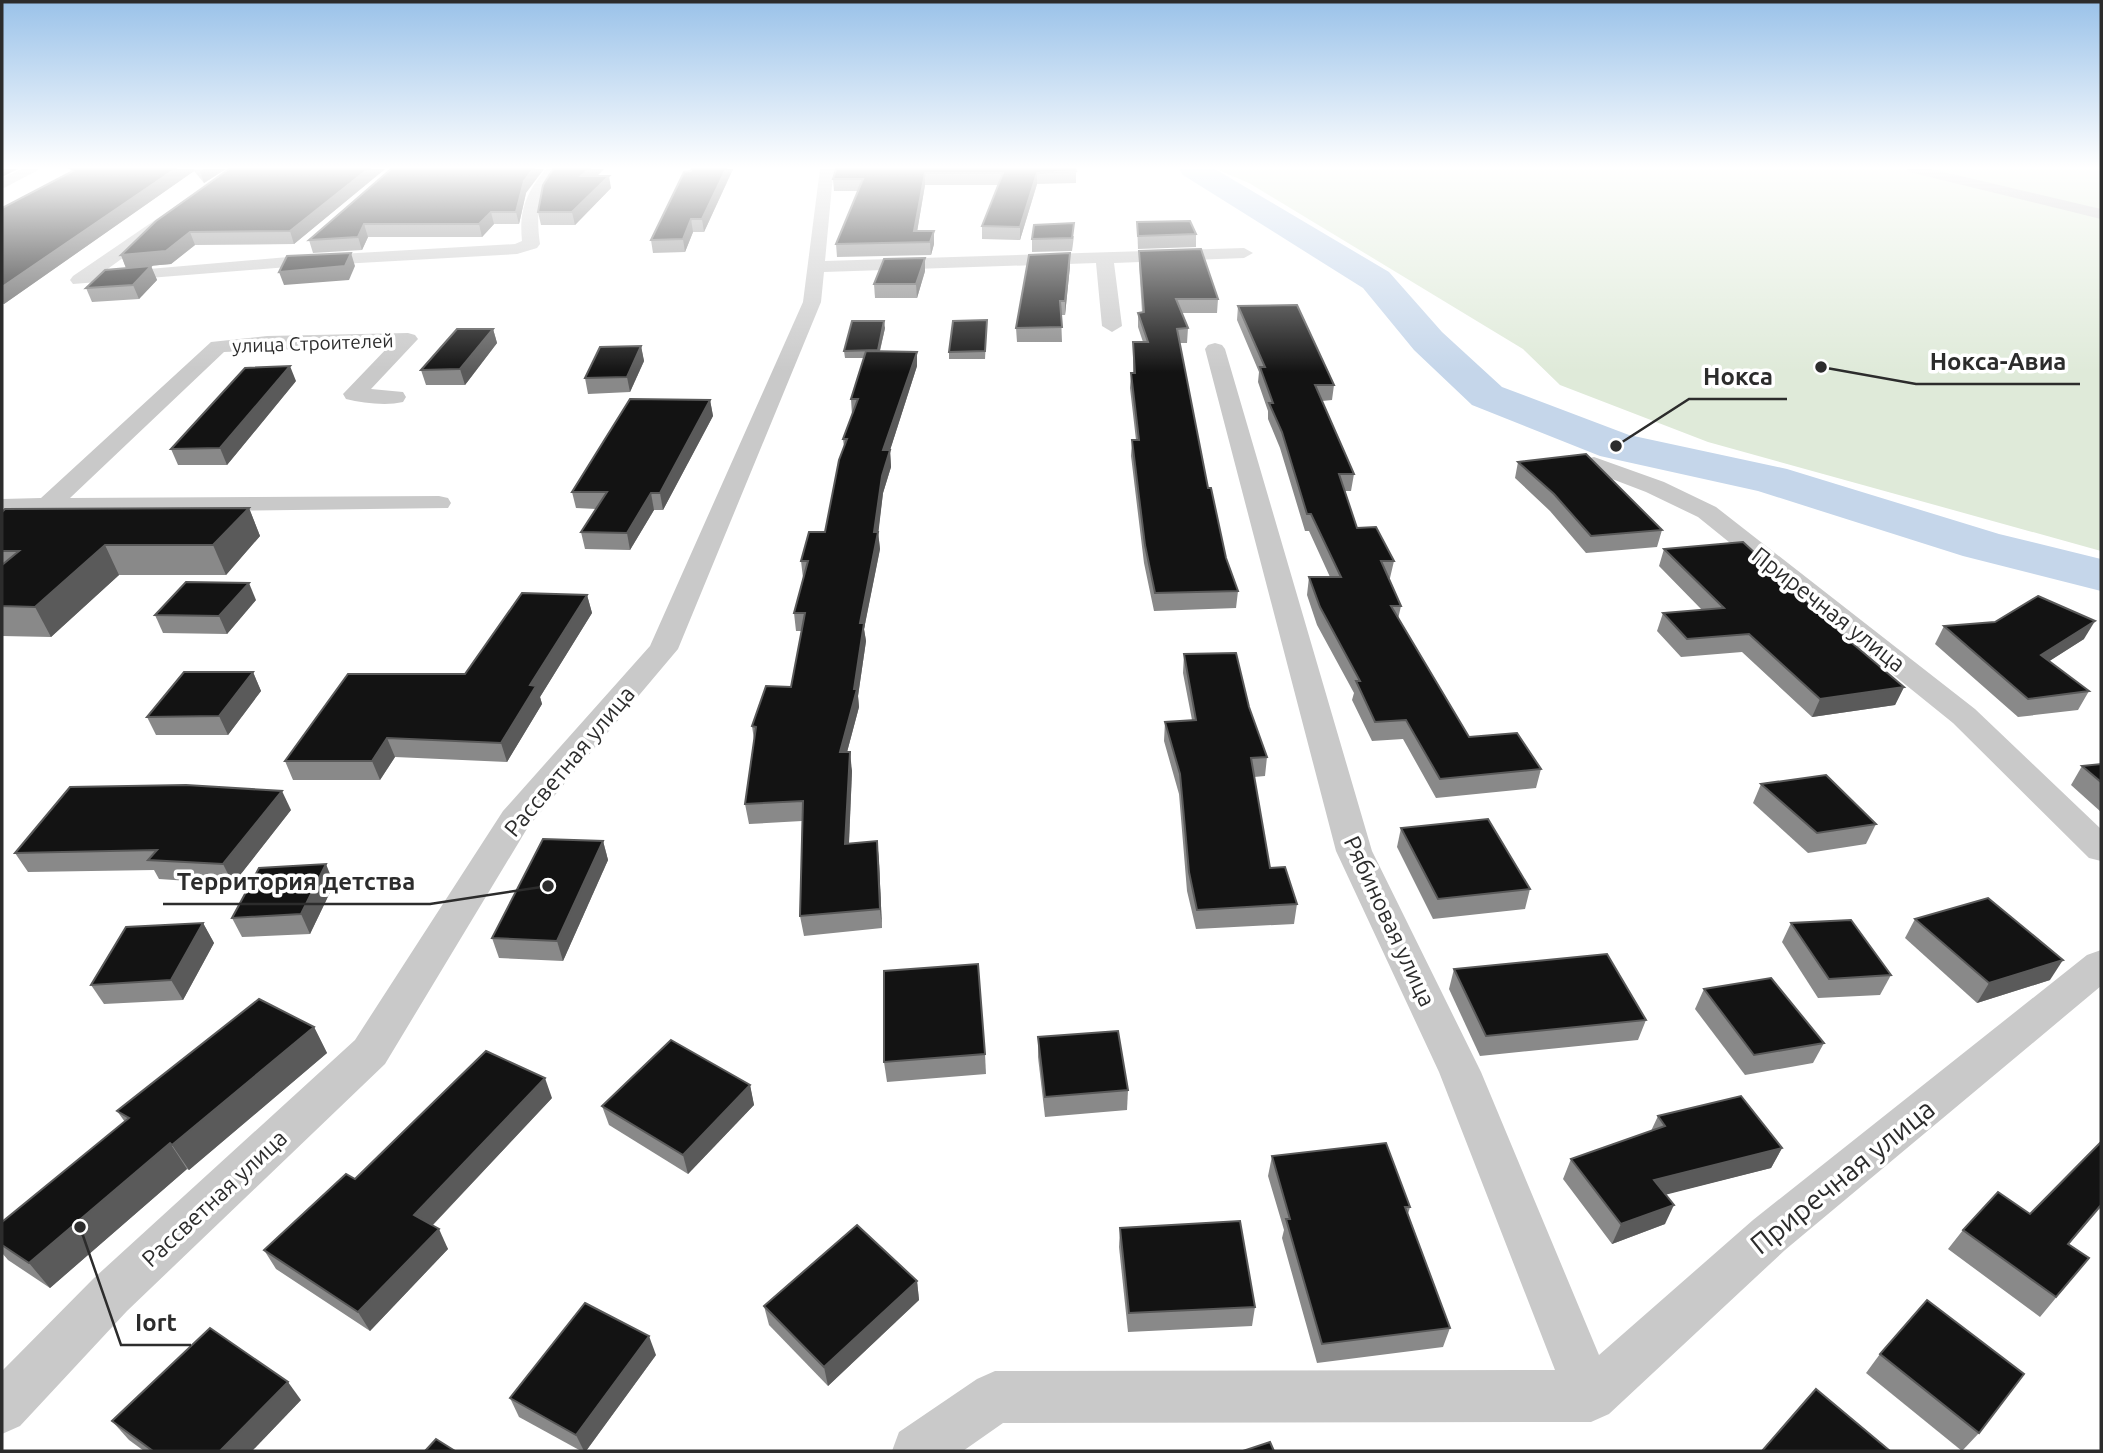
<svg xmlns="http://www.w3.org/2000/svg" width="2103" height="1453" font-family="Ubuntu,sans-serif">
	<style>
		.green { fill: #dfead9 }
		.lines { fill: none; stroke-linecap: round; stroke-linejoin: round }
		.river { fill: #c5d6ea; fill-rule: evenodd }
		.minor { fill: #c9c9c9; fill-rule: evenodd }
		.wall { fill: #898989 }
		.shaded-wall { fill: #5a5a5a }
		.building { fill: #131313; stroke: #5a5a5a; stroke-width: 2 }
		.labels { text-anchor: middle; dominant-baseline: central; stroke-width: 7; stroke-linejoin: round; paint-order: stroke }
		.far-street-label { font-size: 19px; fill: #2c2c2c; stroke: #fff }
		.street-label { font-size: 23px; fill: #2c2c2c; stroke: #fff }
		.near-street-label { font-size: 28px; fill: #2c2c2c; stroke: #fff }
		.leader { fill: none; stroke: #2c2c2c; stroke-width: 2.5 }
		.callout-dot { fill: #2c2c2c; stroke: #fff; stroke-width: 2.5 }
		.callout-label { font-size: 24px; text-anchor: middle; font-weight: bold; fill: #2c2c2c; stroke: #fff; stroke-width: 7; stroke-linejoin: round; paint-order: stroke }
	</style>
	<rect width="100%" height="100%" fill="#fff"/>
	<polygon class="green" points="1216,169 2101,169 2101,551 1708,442 1560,385 1523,349 1249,183"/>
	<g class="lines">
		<polygon class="river" points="1179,169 1215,169 1389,272 1442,332 1502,387 1629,435 1787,469 1999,534 2101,559 2101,591 1963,556 1758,491 1600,456 1472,405 1414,350 1363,288 1183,175"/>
		<g class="minor">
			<polygon points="22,169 40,169 2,189 2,178"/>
			<path d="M230 169H246L102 273 288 257 515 244 522 241C519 210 526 193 546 169H560C540 198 535 208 540 244L537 248 517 254 288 267 73 284 70 280 73 276Z"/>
			<polygon points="820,169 941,169 934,173 833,175 825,261 1244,248 1253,253 1244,258 1114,263 1122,326 1112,332 1102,326 1096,263 824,272 821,302 678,649 528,827 385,1064 127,1311 20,1426 2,1434 2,1371 93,1279 355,1040 503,811 650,646 803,302"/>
			<polygon points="1907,169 1931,169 2101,209 2101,219 1909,172"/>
			<path d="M408 333 415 335 418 339 371 389 403 392 406 397 403 402C386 406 363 403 346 399L343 394 390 345 224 352 70 498 439 496 448 498 451 503 448 508 53 513 11 537 2 540V521L16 513H2V499L41 498 211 342 267 336Z"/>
			<polygon points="1215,343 1222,345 1225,349 1372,851 1481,1072 1599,1355 1753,1220 2087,955 2101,950 2101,986 1785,1250 1609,1414 1591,1422 1003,1423 963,1451 892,1451 899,1432 977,1379 995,1371 1555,1370 1439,1072 1336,851 1205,349 1208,345"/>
			<polygon points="1594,457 1664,482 1716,507 1975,709 2101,829 2101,861 2089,858 1953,723 1698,517 1646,492 1586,469 1582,464 1586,459"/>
		</g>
	</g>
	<g class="wall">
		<polygon points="71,169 226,169 204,183 194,171 4,304 2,304 2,208 72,171"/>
		<polygon points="229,169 385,169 294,244 195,245 171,264 126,268 121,255"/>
		<polygon points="391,169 526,193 519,224 494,224 482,237 368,237 362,250 313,253 309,240"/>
		<polygon points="604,169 597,176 611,188 575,225 541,225 538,212"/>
		<polygon points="692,169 733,169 704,232 693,232 685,252 653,253 651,240"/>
		<polygon points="836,169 1076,171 1076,183 1037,184 1020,240 982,239 982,226 998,185 925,185 917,231 934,231 934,244 931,255 837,257 836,244 858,191 834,191 833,179"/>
		<polygon points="1137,222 1196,234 1196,247 1138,249"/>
		<polygon points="1074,236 1072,251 1032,252 1032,239"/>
		<polygon points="1139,251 1218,299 1217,313 1181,313 1188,328 1187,343 1180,343 1208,488 1226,558 1238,591 1236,608 1154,611 1144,563 1131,456 1132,440 1136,440 1130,388 1131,373 1133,373 1133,342 1143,342 1138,327 1138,313 1142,312 1139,265"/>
		<polygon points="925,258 925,271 917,298 875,298 874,284"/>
		<polygon points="151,266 157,280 139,299 92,302 86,288"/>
		<polygon points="1070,266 1065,315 1061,315 1062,342 1017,342 1016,328"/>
		<polygon points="1238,306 1334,385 1332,400 1322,401 1354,474 1351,491 1345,491 1357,528 1394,561 1390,578 1389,578 1401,606 1398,619 1469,737 1541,769 1536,788 1436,798 1403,739 1372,741 1352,700 1354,693 1317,625 1307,595 1309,577 1330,577 1309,531 1305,531 1280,448 1268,419 1268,411 1258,382 1259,372 1237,320"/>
		<polygon points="987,320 985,359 949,359 949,352"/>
		<polygon points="885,328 880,351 917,352 917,366 890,450 891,467 883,493 878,532 880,549 864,629 866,641 858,696 859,707 847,752 852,771 849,844 877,841 879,861 882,928 804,936 800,916 802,821 749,824 745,804 754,740 752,726 791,687 802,631 796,631 794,613 803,578 801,561 825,532 844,447 843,439 852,415 851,399 864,358 845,358 844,351"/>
		<polygon points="493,329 497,343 465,385 426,385 421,370"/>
		<polygon points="641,346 644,361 630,392 588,394 585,378"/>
		<polygon points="296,381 227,465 178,465 171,449"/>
		<polygon points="710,400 713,416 663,510 654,510 630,550 585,549 581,532 596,509 576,508 572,492"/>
		<polygon points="1518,462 1662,530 1657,547 1586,553 1550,511 1515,478"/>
		<polygon points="249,508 260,536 226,575 119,575 51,637 2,636 2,512"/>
		<polygon points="1664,549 1852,643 1904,687 1895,705 1812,717 1742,652 1681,657 1657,631 1663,613 1702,610 1659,566"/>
		<polygon points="587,595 592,613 540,697 542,704 507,762 395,757 380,780 293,780 285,761 465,674"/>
		<polygon points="256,600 227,634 163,633 155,615"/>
		<polygon points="1944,626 2084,639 2049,661 2089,691 2078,710 2018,717 1935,644"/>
		<polygon points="1184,654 1249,707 1267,757 1265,776 1254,777 1270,868 1297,904 1294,924 1196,929 1187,891 1179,794 1164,741 1165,722 1192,720 1183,673"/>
		<polygon points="253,672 261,691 228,735 156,735 147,717"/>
		<polygon points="2101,764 2101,812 2071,785 2082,766"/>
		<polygon points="1761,784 1876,824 1866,844 1808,853 1753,803"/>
		<polygon points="291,810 233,884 159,879 154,870 28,872 15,853"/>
		<polygon points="1401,828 1530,889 1525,909 1433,919 1397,847"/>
		<polygon points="603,841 608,860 563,961 499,958 492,938"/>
		<polygon points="334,884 310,934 242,937 232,918"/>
		<polygon points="1915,919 2050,980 1977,1003 1905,938"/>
		<polygon points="203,923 214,943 183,1000 104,1004 91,985"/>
		<polygon points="1791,923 1891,975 1880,995 1818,998 1782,942"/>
		<polygon points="1454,969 1646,1020 1638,1040 1480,1056 1449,989"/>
		<polygon points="1704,989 1824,1043 1813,1063 1745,1075 1695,1009"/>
		<polygon points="314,1027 327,1053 189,1170 187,1169 50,1288 8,1260 2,1253 2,1222 125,1122 117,1111"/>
		<polygon points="1038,1037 1128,1090 1127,1110 1045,1117 1038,1057"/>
		<polygon points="985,1054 986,1074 887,1082 884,1062"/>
		<polygon points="750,1085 754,1105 688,1174 609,1125 602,1106"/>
		<polygon points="552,1098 433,1225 448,1249 370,1331 276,1269 264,1250 355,1179"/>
		<polygon points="1658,1116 1782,1148 1771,1168 1666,1194 1665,1224 1612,1244 1563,1179 1571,1159 1651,1131"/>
		<polygon points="2101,1142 2101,1207 2069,1244 2089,1258 2040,1317 1948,1249 1963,1230 2030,1214"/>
		<polygon points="1272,1156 1410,1207 1408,1214 1450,1328 1443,1347 1317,1363 1282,1238 1284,1230 1268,1176"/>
		<polygon points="1120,1228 1255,1307 1252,1326 1128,1332 1119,1247"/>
		<polygon points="917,1281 919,1300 828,1386 769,1325 764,1306"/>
		<polygon points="1880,1354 1979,1433 1962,1451 1866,1373"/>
		<polygon points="656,1355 586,1451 581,1451 519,1417 510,1398"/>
		<polygon points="301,1400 252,1451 144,1451 129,1440 112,1421"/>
	</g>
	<g class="shaded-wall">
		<polygon points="2,169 18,169 2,177"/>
		<polygon points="175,169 193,169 194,171 4,304 2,299 2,287"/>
		<polygon points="204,169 226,169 204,183 200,171"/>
		<polygon points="368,169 385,169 294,244 290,231"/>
		<polygon points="533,169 544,169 526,193 519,224 516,212 524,181"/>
		<polygon points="589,169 604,169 584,188 581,176"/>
		<polygon points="726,169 733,169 704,232 702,219"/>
		<polygon points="925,173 925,185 915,244 914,231"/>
		<polygon points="1037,173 1037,184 1020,240 1020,227"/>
		<polygon points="609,176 611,188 575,225 572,212"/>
		<polygon points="491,212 494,224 482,237 479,224"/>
		<polygon points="691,219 693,232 685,252 683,239"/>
		<polygon points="364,224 368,237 362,250 358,237"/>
		<polygon points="934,231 934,244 931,255 930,242"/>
		<polygon points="190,232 195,245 171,264 126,268 121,255"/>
		<polygon points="351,253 355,266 349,280 284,285 279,272"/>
		<polygon points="1070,253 1070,266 1065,315 1065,301"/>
		<polygon points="925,258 925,271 917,298 916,284"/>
		<polygon points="151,266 157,280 139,299 133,285"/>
		<polygon points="884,321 885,328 878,358 878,350"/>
		<polygon points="493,329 497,343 465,385 460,369"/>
		<polygon points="641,346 644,361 630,392 627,377"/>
		<polygon points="917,352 917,366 885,466 883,450"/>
		<polygon points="290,366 296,381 227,465 220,448"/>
		<polygon points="710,400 713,416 663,510 660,493"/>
		<polygon points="890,450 891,467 883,493 878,536 878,532 880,549 864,629 866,641 858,696 859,707 842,771 840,752 854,689 860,623 882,476"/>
		<polygon points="651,493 654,510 630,550 627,533"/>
		<polygon points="249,508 260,536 226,575 213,545"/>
		<polygon points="105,545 119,575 51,637 35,607"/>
		<polygon points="249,583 256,600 227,634 219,616"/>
		<polygon points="587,595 592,613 540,697 542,704 507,762 501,743 530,685"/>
		<polygon points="2095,621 2084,639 2031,673 2041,655"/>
		<polygon points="253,672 261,691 228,735 219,716"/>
		<polygon points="1904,687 1895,705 1812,717 1820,699"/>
		<polygon points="387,738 395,757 380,780 372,761"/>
		<polygon points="850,752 852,771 848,863 845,844"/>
		<polygon points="282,791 291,810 233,884 223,864"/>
		<polygon points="603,841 608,860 563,961 557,941"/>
		<polygon points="877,841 879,861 882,928 880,909"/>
		<polygon points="326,864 334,884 310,934 301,914"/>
		<polygon points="203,923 214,943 183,1000 171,980"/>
		<polygon points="2063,960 2050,980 1977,1003 1989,983"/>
		<polygon points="314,1027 327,1053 189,1170 172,1145"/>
		<polygon points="545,1078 552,1098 424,1234 414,1215"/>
		<polygon points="750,1085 754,1105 688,1174 683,1155"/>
		<polygon points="170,1143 187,1169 50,1288 29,1263"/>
		<polygon points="1782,1148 1771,1168 1645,1200 1654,1180"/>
		<polygon points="1674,1205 1665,1224 1612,1244 1621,1224"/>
		<polygon points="439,1229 448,1249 370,1331 358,1312"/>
		<polygon points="917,1281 919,1300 828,1386 824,1367"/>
		<polygon points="649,1336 656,1355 586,1451 584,1451 576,1435"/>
		<polygon points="288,1382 301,1400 252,1451 220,1451"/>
	</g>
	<g class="building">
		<polygon points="71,169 175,169 2,287 2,208 73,171"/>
		<polygon points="229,169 368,169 290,231 190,232 166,251 121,255 156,221"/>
		<polygon points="391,169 533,169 524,181 516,212 491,212 479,224 364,224 358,237 309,240"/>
		<polygon points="553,169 589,169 581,176 609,176 572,212 538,212 543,185"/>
		<polygon points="692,169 726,169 702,219 691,219 683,239 651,240 684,172 691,171"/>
		<polygon points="836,169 1075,169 1076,171 1037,173 1020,227 982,226 1003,173 925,173 914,231 934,231 930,242 836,244 863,179 833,179"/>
		<polygon points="1190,221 1196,234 1138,236 1137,222"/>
		<polygon points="1074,223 1072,238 1032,239 1034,225"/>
		<polygon points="1201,249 1218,299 1176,299 1188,328 1177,329 1208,488 1211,488 1226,558 1238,591 1155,593 1145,545 1132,440 1139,440 1131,373 1135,373 1133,342 1148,342 1138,313 1144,312 1139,251"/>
		<polygon points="351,253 345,266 279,272 287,256"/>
		<polygon points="1070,253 1065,301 1060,301 1062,327 1016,328 1029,255"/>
		<polygon points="925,258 916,284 874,284 884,259"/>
		<polygon points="151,266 133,285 86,288 105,270"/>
		<polygon points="1297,305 1334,385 1315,385 1354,474 1339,474 1357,528 1376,527 1394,561 1381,561 1401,606 1391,606 1469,737 1517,733 1541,769 1440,779 1406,720 1375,722 1356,681 1360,681 1320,607 1309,577 1341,577 1311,514 1307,514 1282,432 1269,403 1273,403 1260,367 1265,367 1238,306"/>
		<polygon points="987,320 985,351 949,352 953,321"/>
		<polygon points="852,321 884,321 878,350 844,351"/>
		<polygon points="457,329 493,329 460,369 421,370"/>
		<polygon points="641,346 627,377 585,378 600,347"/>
		<polygon points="866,351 917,352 883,450 890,450 882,476 874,532 878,532 860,623 864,623 854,689 857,689 840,752 850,752 845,844 877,841 880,909 800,916 803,801 745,804 756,727 752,726 766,686 791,687 805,613 794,613 808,561 801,561 809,532 825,532 839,460 847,439 843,439 858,399 851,399"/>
		<polygon points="290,366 220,448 171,449 245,368"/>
		<polygon points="630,399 710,400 660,493 651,493 627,533 581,532 607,492 572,492"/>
		<polygon points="1586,454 1662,530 1591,536 1554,494 1518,462"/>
		<polygon points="249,508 213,545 105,545 35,607 2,606 2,565 19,551 2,551 2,512 5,509"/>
		<polygon points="1743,542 1852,643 1904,687 1820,699 1749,634 1687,639 1663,613 1724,608 1664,549"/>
		<polygon points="186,582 249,583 219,616 155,615"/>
		<polygon points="522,593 587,595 530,685 536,686 501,743 387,738 372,761 285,761 348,674 465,674"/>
		<polygon points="2038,596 2095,621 2041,655 2089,691 2028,699 1944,626 1995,622"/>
		<polygon points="1236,653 1249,707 1267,757 1251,758 1270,868 1285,867 1297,904 1197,910 1189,872 1180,774 1165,722 1196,720 1184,654"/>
		<polygon points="184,672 253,672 219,716 147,717"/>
		<polygon points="2101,764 2101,782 2082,766"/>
		<polygon points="1826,775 1876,824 1817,833 1761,784"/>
		<polygon points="186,785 282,791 223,864 148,860 157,850 15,853 70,787"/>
		<polygon points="1488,819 1530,889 1438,899 1401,828"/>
		<polygon points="543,839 603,841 557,941 492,938"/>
		<polygon points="326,864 301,914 232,918 259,868"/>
		<polygon points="1988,898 2063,960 1989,983 1915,919"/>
		<polygon points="1851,920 1891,975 1829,979 1791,923"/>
		<polygon points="203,923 171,980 91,985 126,927"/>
		<polygon points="1607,954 1646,1020 1486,1036 1454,969"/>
		<polygon points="978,964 985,1054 884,1062 884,971"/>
		<polygon points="1771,978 1824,1043 1754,1055 1704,989"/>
		<polygon points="259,999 314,1027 172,1145 170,1143 29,1263 2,1245 2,1222 129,1118 117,1111"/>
		<polygon points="1118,1031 1128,1090 1045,1097 1038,1037"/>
		<polygon points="671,1040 750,1085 683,1155 602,1106"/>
		<polygon points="486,1051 545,1078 414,1215 439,1229 358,1312 264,1250 346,1174 355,1179"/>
		<polygon points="1741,1096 1782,1148 1654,1180 1674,1205 1621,1224 1571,1159 1665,1126 1658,1116"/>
		<polygon points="2101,1142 2101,1205 2068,1244 2089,1258 2056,1297 1963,1230 1998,1192 2030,1214"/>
		<polygon points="1386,1143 1410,1207 1405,1207 1450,1328 1322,1344 1286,1219 1290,1219 1272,1156"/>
		<polygon points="1240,1221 1255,1307 1129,1313 1120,1228"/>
		<polygon points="857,1225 917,1281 824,1367 764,1306"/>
		<polygon points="1927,1300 2024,1374 1979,1433 1880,1354"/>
		<polygon points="585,1303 649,1336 576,1435 510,1398"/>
		<polygon points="210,1328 288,1382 220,1451 153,1451 112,1421"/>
		<polygon points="1816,1389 1890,1451 1762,1451"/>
		<polygon points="436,1439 455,1451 425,1451"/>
		<polygon points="1270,1442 1274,1451 1243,1451"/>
	</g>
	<linearGradient id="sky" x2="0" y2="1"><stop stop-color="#9ac2e9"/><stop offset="0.45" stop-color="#fff"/><stop offset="1" stop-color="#fff" stop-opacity="0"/></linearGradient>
	<rect width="2103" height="372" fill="url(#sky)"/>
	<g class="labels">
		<g class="far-street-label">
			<text transform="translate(313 343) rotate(-2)">улица Строителей</text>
		</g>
		<g class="street-label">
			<text transform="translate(1829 609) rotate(38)">Приречная улица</text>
			<text transform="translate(569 761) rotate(-50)">Рассветная улица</text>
			<text transform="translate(1390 921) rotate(65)">Рябиновая улица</text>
			<text transform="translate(214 1198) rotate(-43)">Рассветная улица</text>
		</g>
		<g class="near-street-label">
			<text transform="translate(1842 1176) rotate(-39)">Приречная улица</text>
		</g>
	</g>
	<path class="leader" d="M1821 367L1916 384H2080M1616 446L1689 399H1787M548 886L430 904H163M80 1227L121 1345H191"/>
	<g class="callout-dot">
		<circle cx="1821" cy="367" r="7"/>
		<circle cx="1616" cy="446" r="7"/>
		<circle cx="548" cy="886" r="7"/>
		<circle cx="80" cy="1227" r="7"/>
	</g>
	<g class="callout-label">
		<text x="1998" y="370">Нокса-Авиа</text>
		<text x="1738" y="385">Нокса</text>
		<text x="296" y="890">Территория детства</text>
		<text x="156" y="1331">Iort</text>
	</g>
	<rect width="2103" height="1453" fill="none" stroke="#2c2c2c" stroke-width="7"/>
</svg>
